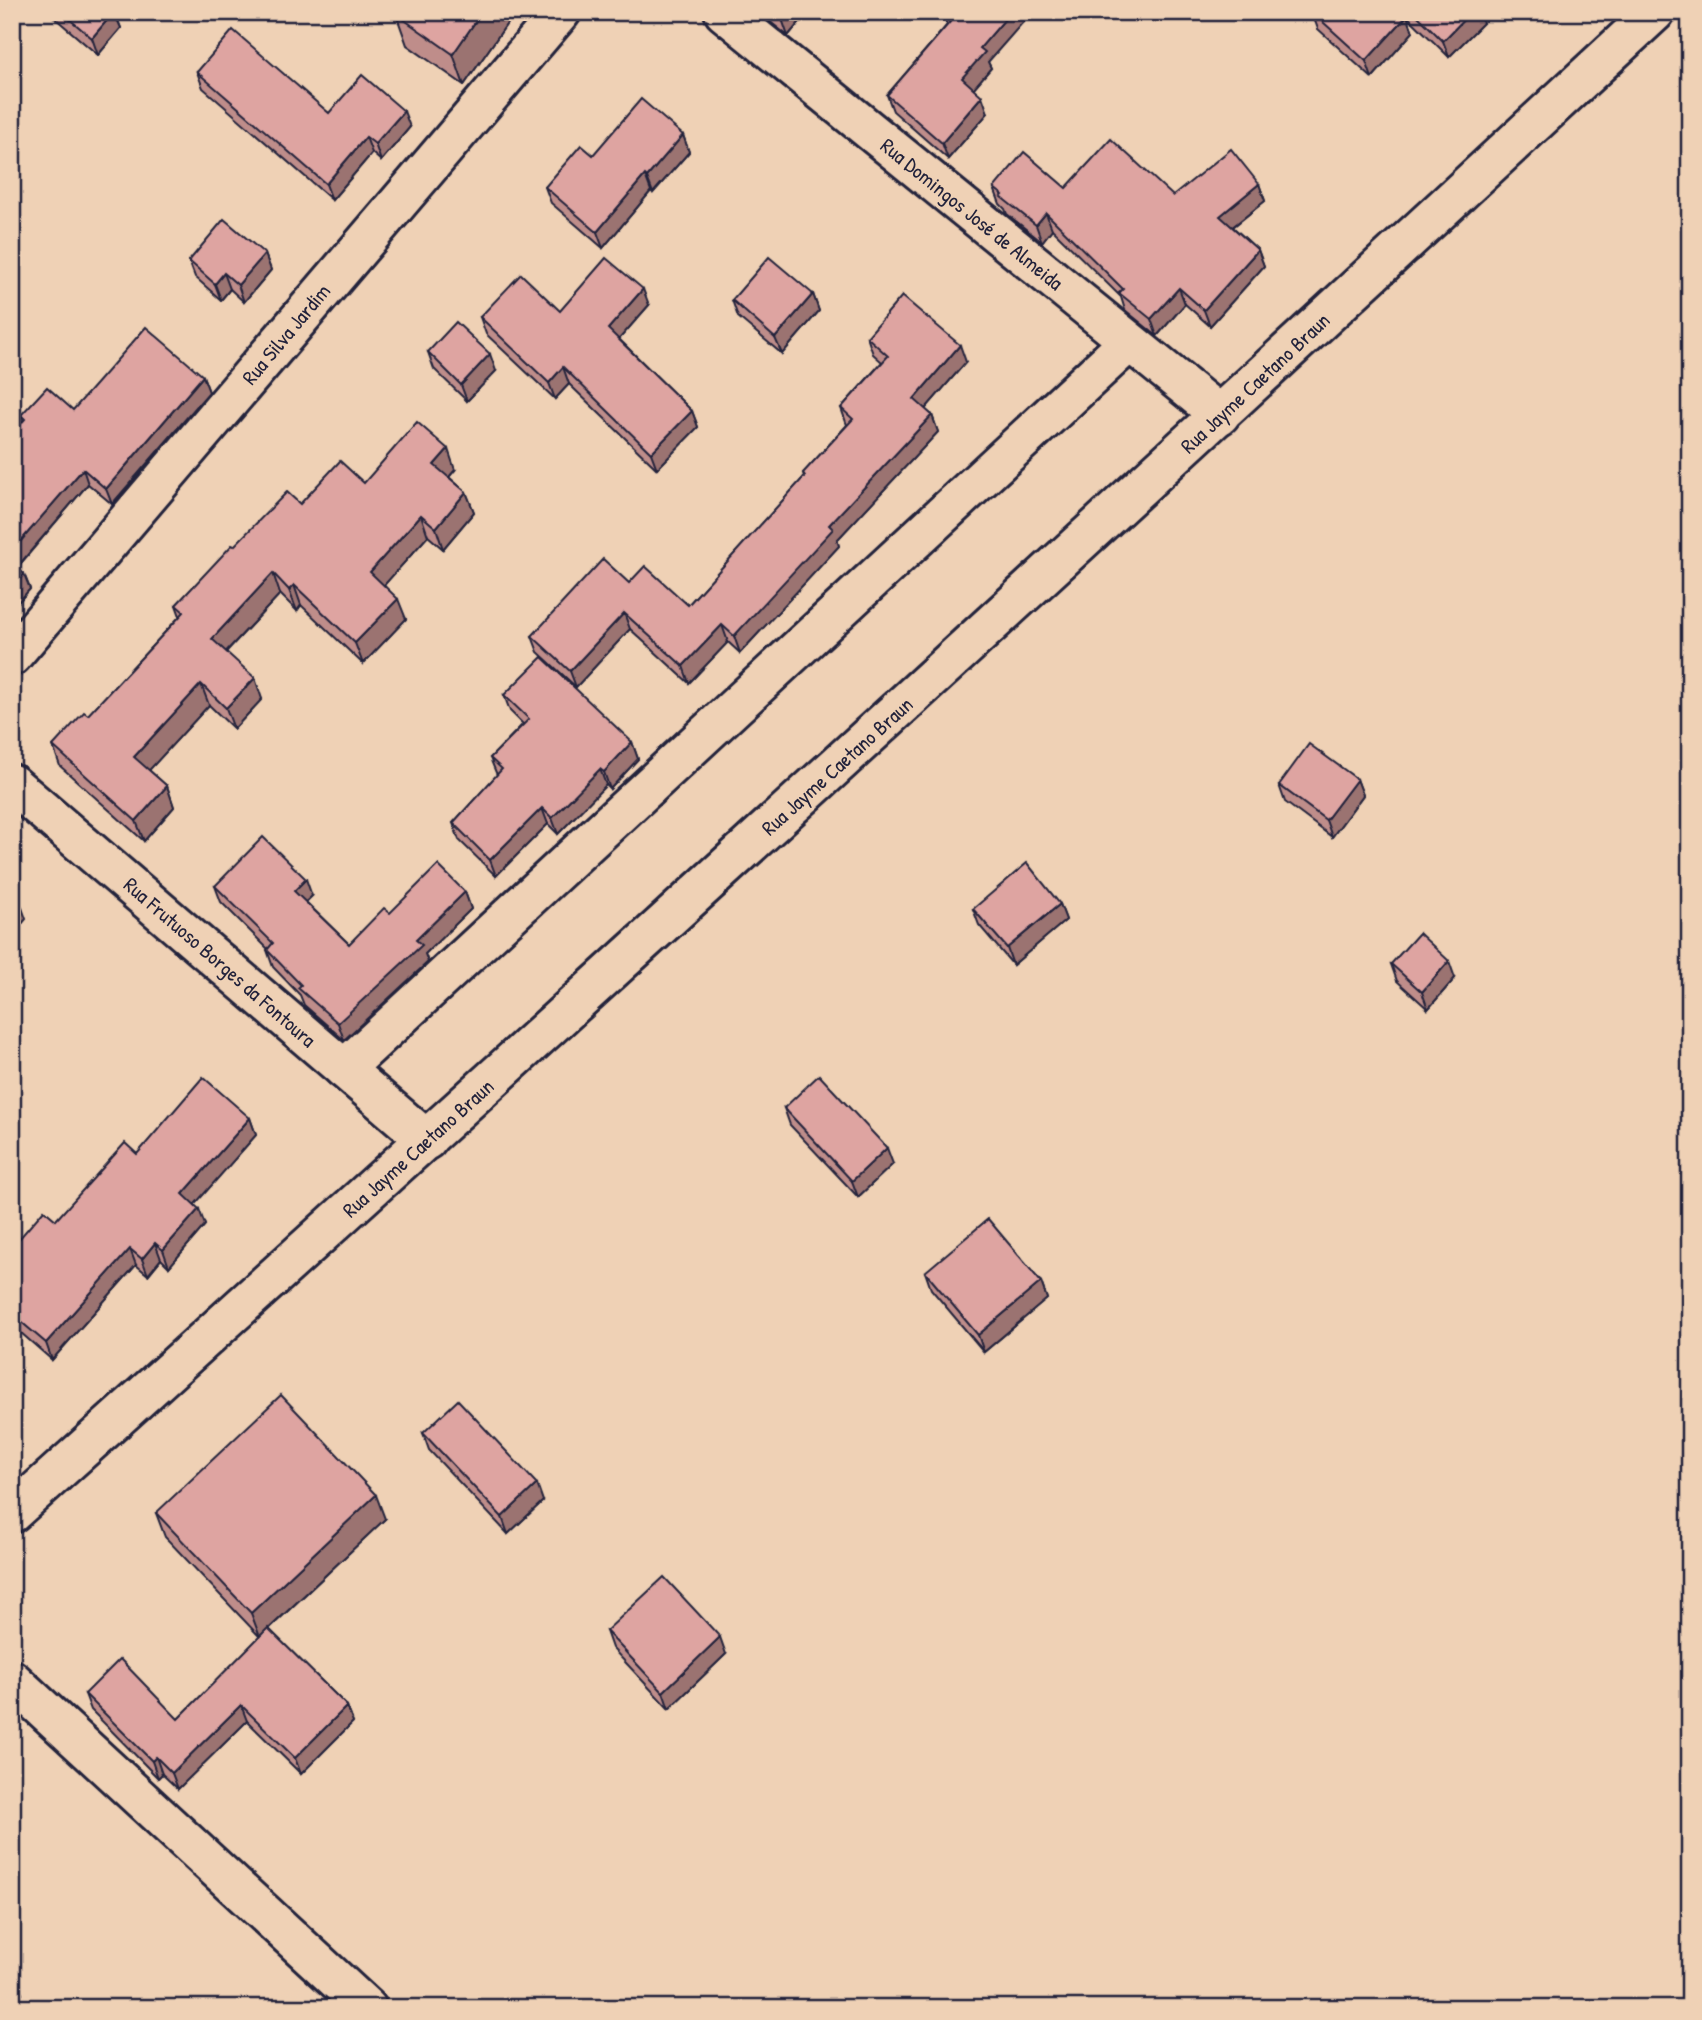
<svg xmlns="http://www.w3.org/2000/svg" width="1702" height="2020" font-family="'Patrick Hand',sans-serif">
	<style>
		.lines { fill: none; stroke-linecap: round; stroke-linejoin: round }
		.minor-casing { stroke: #22223b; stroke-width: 44 }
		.minor { stroke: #efd1b5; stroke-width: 38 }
		.wall { fill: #bf8d8a; stroke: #22223b; stroke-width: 2 }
		.shaded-wall { fill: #9b7371; stroke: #22223b; stroke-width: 2 }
		.building { fill: #dea4a1; stroke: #22223b; stroke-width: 2 }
		.labels { text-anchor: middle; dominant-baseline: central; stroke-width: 5; stroke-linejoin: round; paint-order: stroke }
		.street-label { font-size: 21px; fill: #22223b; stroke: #efd1b5 }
	</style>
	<rect width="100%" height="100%" fill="#efd1b5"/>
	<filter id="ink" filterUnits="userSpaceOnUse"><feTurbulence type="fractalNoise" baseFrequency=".0143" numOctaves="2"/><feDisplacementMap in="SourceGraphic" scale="14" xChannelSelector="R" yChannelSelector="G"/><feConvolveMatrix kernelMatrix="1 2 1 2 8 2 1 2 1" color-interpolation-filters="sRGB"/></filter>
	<g filter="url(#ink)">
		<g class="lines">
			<g class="minor-casing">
				<g id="minor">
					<polyline points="724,12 1220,415"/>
					<polyline points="12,656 561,12"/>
					<polyline points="12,784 427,1140"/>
					<polyline points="344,1069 1129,342"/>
					<path d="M12 1513C564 1017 1111 516 1655 12"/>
					<polyline points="12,1680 367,2008"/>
				</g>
			</g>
			<use href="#minor" class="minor"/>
		</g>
		<g class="wall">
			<polygon points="48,12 115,12 121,28 98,55"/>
			<polygon points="397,12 515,12 464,85 407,45 396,14"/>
			<polygon points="758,12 808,12 788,36"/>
			<polygon points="949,12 988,62 991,68 973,88 988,113 948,159 893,111 887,95 947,25 944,17"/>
			<polygon points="1403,12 1485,12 1480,17 1483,23 1449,57"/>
			<polygon points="1312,13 1407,16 1413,32 1372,78 1318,29"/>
			<polygon points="197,72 329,113 410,127 381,161 372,153 332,200 203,88"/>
			<polygon points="683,135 689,152 653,193 651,191 603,248 551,203 545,187 593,155"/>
			<polygon points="1259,184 1265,201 1233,227 1258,250 1264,266 1210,326 1185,304 1157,336 1125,310 1121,297 1052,229 1042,242 1007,214 1005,209 1000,204 994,188 1066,188 1173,196"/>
			<polygon points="265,254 271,270 244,302 230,289 221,300 195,277 189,261"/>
			<polygon points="813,294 819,311 782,354 738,317 732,300"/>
			<polygon points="649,305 619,339 692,411 698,427 657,469 569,384 555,399 486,334 480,317"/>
			<polygon points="867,337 966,362 925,409 932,415 938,432 837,540 839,546 740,653 728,642 689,683 630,629 576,687 538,652 532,636 629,583 688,605 804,477 803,473 847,425 841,408 882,362 873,354"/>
			<polygon points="428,352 496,371 467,401 434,369"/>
			<polygon points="203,376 209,392 112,504 88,484 17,568 24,574 30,589 12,609 12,434 23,421 21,415 73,410"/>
			<polygon points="455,470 449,477 466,492 474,512 443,549 428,536 384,585 406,619 363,664 301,605 297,611 280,594 226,652 262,699 234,729 209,705 149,770 167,786 174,807 144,841 60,766 53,746 88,715 180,616 176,605 234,546 300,504 364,483"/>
			<polygon points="504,695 632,742 638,759 610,789 606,785 558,834 548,824 496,876 459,840 453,823 497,775 490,758 523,724 510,711"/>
			<polygon points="1357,779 1363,795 1332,837 1285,802 1279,785"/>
			<polygon points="215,886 312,896 306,902 349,944 390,913 465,892 471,909 425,954 428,962 344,1040 304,1005 300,995 273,967 267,950 268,949 221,902"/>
			<polygon points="1060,904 1066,920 1013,965 979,925 973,909"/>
			<polygon points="1391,964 1455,978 1428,1009 1397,981"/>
			<polygon points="784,1108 893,1164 858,1197 790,1125"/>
			<polygon points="250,1118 256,1135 194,1204 205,1225 169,1267 161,1259 148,1275 136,1265 52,1360 12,1325 12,1247 56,1220 137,1154"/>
			<polygon points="925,1272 1041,1282 1047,1299 984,1352 931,1289"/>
			<polygon points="423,1433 543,1501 508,1534 429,1450"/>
			<polygon points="156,1513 385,1519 269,1629 347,1706 353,1722 301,1774 247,1721 178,1789 162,1774 158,1778 91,1710 85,1694 178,1719 260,1637 165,1537"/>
			<polygon points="606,1631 726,1654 669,1709 612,1648"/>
		</g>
		<g class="shaded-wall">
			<polygon points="114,12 121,28 98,55 92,38"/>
			<polygon points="482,12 515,12 464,85 453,54"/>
			<polygon points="788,12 808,12 788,36 782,19"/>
			<polygon points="1011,12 1032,12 988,62 991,68 968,95 962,78 980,48"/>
			<polygon points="1471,12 1485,12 1480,17 1483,23 1449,57 1443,41"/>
			<polygon points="1407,16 1413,32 1372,78 1366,61"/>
			<polygon points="982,96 988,113 948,159 942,143"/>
			<polygon points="404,111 410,127 381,161 375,144"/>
			<polygon points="683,135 689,152 653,193 647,177"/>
			<polygon points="366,137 372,153 332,200 326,184"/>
			<polygon points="645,175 651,191 603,248 597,232"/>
			<polygon points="1259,184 1265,201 1226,232 1220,216"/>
			<polygon points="1046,213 1052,229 1042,242 1036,225"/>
			<polygon points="1258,250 1264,266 1210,326 1204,310"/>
			<polygon points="265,254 271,270 244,302 238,285"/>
			<polygon points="224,273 230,289 221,300 215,284"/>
			<polygon points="1179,288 1185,304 1157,336 1151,319"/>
			<polygon points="643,289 649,305 614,345 608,329"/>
			<polygon points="813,294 819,311 782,354 775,338"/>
			<polygon points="960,345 966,362 920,415 914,399"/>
			<polygon points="490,354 496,371 467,401 461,385"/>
			<polygon points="563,367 569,384 555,399 549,383"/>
			<polygon points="203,376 209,392 112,504 106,489"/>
			<polygon points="692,411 698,427 657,469 651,453"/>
			<polygon points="932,415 938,432 837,540 839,546 740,653 734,636 829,525"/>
			<polygon points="448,449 455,470 442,485 434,465"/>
			<polygon points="83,469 88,484 12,573 12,551"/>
			<polygon points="466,492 474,512 443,549 436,528"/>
			<polygon points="421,515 428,536 378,592 370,572"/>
			<polygon points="273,573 280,594 219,659 212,639"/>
			<polygon points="24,574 30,589 12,609 12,588"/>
			<polygon points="294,585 301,605 297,611 289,590"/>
			<polygon points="398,599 406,619 363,664 355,643"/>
			<polygon points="624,613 630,629 576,687 570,671"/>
			<polygon points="722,625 728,642 689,683 683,666"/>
			<polygon points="255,678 262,699 234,729 226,708"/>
			<polygon points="201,684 209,705 142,778 134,757"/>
			<polygon points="632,742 638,759 610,789 604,772"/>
			<polygon points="600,769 606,785 558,834 552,818"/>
			<polygon points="1357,779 1363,795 1332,837 1326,820"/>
			<polygon points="167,786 174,807 144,841 136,821"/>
			<polygon points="542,808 548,824 496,876 490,860"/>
			<polygon points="306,879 312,896 300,907 294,891"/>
			<polygon points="465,892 471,909 425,954 428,962 344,1040 338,1023 416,940"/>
			<polygon points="20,902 26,919 12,936 12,912"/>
			<polygon points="1060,904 1066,920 1013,965 1007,948"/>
			<polygon points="1449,961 1455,978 1428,1009 1422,992"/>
			<polygon points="250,1118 256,1135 189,1211 183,1194"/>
			<polygon points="887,1148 893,1164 858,1197 852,1181"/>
			<polygon points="199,1209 205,1225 169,1267 163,1250"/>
			<polygon points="155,1243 161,1259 148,1275 142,1259"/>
			<polygon points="130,1249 136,1265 52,1360 46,1343"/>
			<polygon points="1041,1282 1047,1299 984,1352 978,1335"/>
			<polygon points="537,1484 543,1501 508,1534 502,1517"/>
			<polygon points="376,1495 385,1519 260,1637 251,1613"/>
			<polygon points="720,1637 726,1654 669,1709 663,1692"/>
			<polygon points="241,1705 247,1721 178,1789 172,1773"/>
			<polygon points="347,1706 353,1722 301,1774 295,1758"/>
			<polygon points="156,1757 162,1774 158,1778 152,1761"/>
			<polygon points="19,1986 22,1994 12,2003 12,1992"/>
		</g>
		<g class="building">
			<polygon points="61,12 114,12 92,38"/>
			<polygon points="397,12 482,12 453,54 396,14"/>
			<polygon points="773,12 788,12 782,19"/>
			<polygon points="949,12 1011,12 980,48 985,52 962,78 982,96 942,143 887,95 950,22 944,17"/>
			<polygon points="1312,12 1403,12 1407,16 1366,61"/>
			<polygon points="1414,12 1471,12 1443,41"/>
			<polygon points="233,30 329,113 362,75 404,111 375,144 366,137 326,184 197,72"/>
			<polygon points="641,99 683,135 647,177 645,175 597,232 545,187 581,145 593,155"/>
			<polygon points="1111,139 1173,196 1231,149 1259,184 1220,216 1258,250 1204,310 1179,288 1151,319 1119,293 1123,289 1046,213 1036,225 1001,197 1003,195 994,188 1024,152 1066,188"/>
			<polygon points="224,219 265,254 238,285 224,273 215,284 189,261"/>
			<polygon points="769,257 813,294 775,338 732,300"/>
			<polygon points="606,258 643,289 608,329 692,411 651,453 563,367 549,383 480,317 521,274 560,311"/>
			<polygon points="902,296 960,345 914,399 932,415 829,525 833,529 734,636 722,625 683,666 624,613 570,671 532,636 603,559 629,583 645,566 688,605 805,476 803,473 853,419 841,408 888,356 867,337"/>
			<polygon points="456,322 490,354 461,385 428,352"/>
			<polygon points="146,327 203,376 106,489 83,469 12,551 12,434 25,419 21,415 47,387 73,410"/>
			<polygon points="417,422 448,449 434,465 466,492 436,528 421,515 370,572 398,599 355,643 294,585 289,590 273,573 212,639 255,678 226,708 201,684 134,757 167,786 136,821 53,746 84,712 88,715 184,612 176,605 232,545 234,546 287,492 300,504 340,461 364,483"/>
			<polygon points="12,564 24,574 12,588"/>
			<polygon points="542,657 632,742 604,772 600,769 552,818 542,808 490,860 453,823 502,769 490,758 529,719 504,695"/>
			<polygon points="1309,744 1357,779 1326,820 1279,785"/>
			<polygon points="263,837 306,879 294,891 349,944 384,908 390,913 438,865 465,892 416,940 422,945 338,1023 298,988 301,985 267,950 273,943 215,886"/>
			<polygon points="1027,863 1060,904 1007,948 973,909"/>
			<polygon points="12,895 20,902 12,912"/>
			<polygon points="1419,933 1449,961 1422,992 1391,964"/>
			<polygon points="819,1075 887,1148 852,1181 784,1108"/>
			<polygon points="203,1077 250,1118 183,1194 199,1209 163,1250 155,1243 142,1259 130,1249 46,1343 12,1314 12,1247 44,1210 56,1220 125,1143 137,1154"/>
			<polygon points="988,1219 1041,1282 978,1335 925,1272"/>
			<polygon points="281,1395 376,1495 251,1613 156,1513"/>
			<polygon points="458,1400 537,1484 502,1517 423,1433"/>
			<polygon points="664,1577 720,1637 663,1692 606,1631"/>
			<polygon points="268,1628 347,1706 295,1758 241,1705 172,1773 156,1757 152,1761 85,1694 120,1659 178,1719"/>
			<polygon points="12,1978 19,1986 12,1992"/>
		</g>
	</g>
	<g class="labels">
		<g class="street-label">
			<text transform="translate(972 214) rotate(39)">Rua Domingos José de Almeida</text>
			<text transform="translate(286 334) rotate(-50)">Rua Silva Jardim</text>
			<text transform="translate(1255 383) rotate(-43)">Rua Jayme Caetano Braun</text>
			<text transform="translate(837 766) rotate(-42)">Rua Jayme Caetano Braun</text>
			<text transform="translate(220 962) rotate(41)">Rua Frutuoso Borges da Fontoura</text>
			<text transform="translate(418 1148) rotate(-42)">Rua Jayme Caetano Braun</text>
		</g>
	</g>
	<rect width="1702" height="2020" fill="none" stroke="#efd1b5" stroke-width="42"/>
	<rect x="21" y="21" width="1660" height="1978" fill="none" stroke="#22223b" stroke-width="2.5" filter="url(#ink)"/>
</svg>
